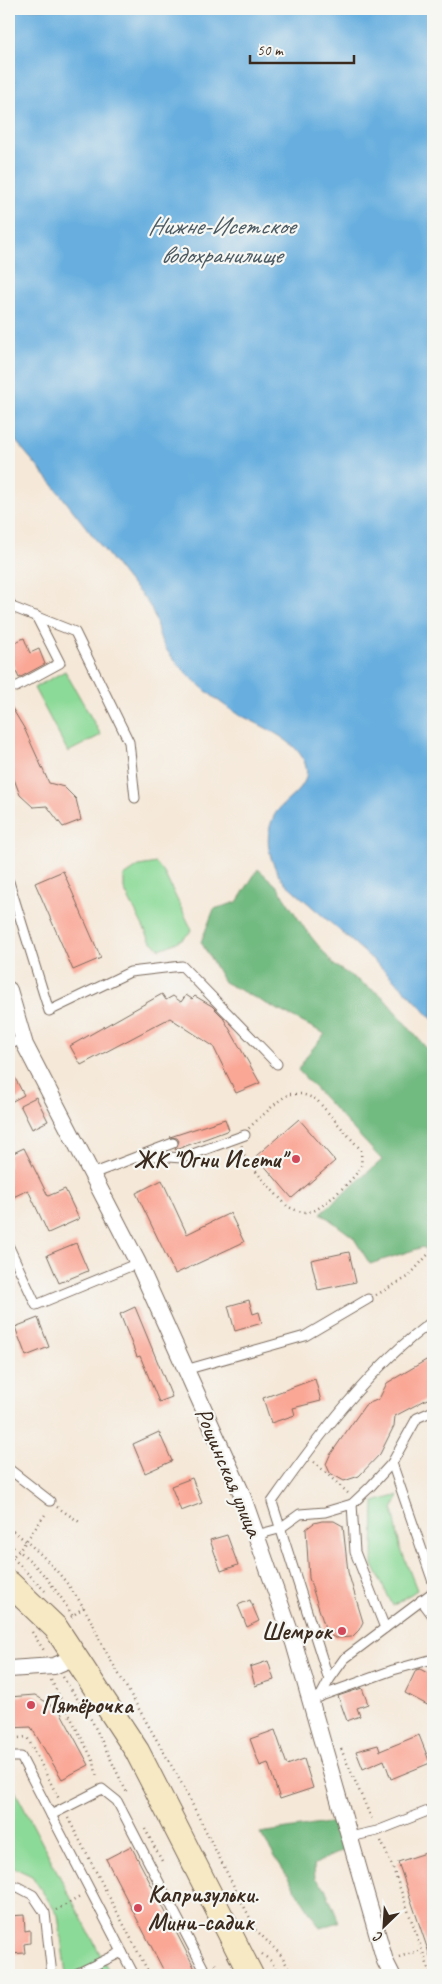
<svg xmlns="http://www.w3.org/2000/svg" width="442" height="1984" font-family="Caveat,sans-serif">
	<style>
		.green { fill: #8cda98; stroke: #64825b }
		.forest { fill: #71ba80; stroke: #56724f }
		.water { fill: #67afdf; stroke: #516c7e }
		.building { fill: #faa796 }
		.lines { fill: none; stroke-linecap: round; stroke-linejoin: round }
		.lane-casing { stroke: #7c6c5f; stroke-width: 11 }
		.street-casing { stroke: #7c6c5f; stroke-width: 18 }
		.secondary-casing { stroke: #7c6c5f; stroke-width: 26 }
		.path { stroke: #7c6c5f; stroke-width: 2.5; stroke-dasharray: 1 4; stroke-linecap: butt }
		.lane { stroke: #fff; stroke-width: 9 }
		.street { stroke: #fff; stroke-width: 16 }
		.secondary { stroke: #f6e9c3; stroke-width: 24 }
		.poi-dot { fill: #d1495b; stroke: #f6f6f2; stroke-width: 2 }
		.labels { text-anchor: middle; dominant-baseline: central; stroke-width: 4.5; stroke-linejoin: round; paint-order: stroke }
		.poi-label { font-size: 24px; font-weight: bold; fill: #3b2a1e; stroke: #f6f6f2; text-anchor: end }
		.street-label { font-size: 24px; fill: #3b2a1e; stroke: #f6f6f2 }
		.water-label { font-size: 25px; font-style: italic; fill: #4a5962; stroke: #f6f6f2 }
	</style>
	<rect width="100%" height="100%" fill="#f6f6f2"/>
	<filter id="ink" filterUnits="userSpaceOnUse"><feTurbulence type="fractalNoise" baseFrequency=".02" numOctaves="2"/><feDisplacementMap in="SourceGraphic" scale="10" xChannelSelector="R" yChannelSelector="G"/><feConvolveMatrix kernelMatrix="1 2 1 2 8 2 1 2 1" color-interpolation-filters="sRGB"/></filter>
	<filter id="wash" filterUnits="userSpaceOnUse"><feTurbulence type="fractalNoise" baseFrequency=".0096" numOctaves="4" result="noise"/><feDisplacementMap in="SourceGraphic" scale="20" xChannelSelector="R" yChannelSelector="G"/><feGaussianBlur stdDeviation="1.12" result="paint"/><feColorMatrix in="noise" values="0 0 0 0 0 0 0 0 0 0 0 0 0 0 0 0 0 1.4 0 .05"/><feComposite in="paint" operator="in"/></filter>
	<g filter="url(#wash)">
		<rect width="100%" height="100%" fill="#f5e8d8"/>
		<g class="green">
			<polygon points="65,671 101,735 68,752 34,688"/>
			<path d="M156 863 164 873 192 930C184 940 171 945 160 949L150 940 124 889V876L139 866Z"/>
			<polygon points="399,1495 393,1509 400,1547 417,1590 393,1606 373,1565 374,1502"/>
			<polygon points="9,1787 13,1787 111,1975 66,1975 58,1915 32,1876 15,1868 9,1868"/>
		</g>
		<g class="forest">
			<polygon points="258,869 277,886 305,929 334,965 382,996 433,1056 433,1258 423,1247 370,1264 353,1237 321,1213 382,1160 298,1070 308,1054 325,1034 224,982 201,942 214,909 237,902"/>
			<polygon points="335,1822 344,1850 324,1859 314,1865 315,1878 325,1888 339,1922 320,1928 260,1833"/>
		</g>
		<path class="water" d="M9 9H433V1020C388 968 332 926 282 880 269 860 263 839 274 816 282 800 311 789 306 767 300 738 253 724 230 709 209 695 171 663 161 640 157 630 156 618 151 608 145 598 137 590 129 582L53 485 9 433Z"/>
		<g id="blocks">
			<g class="building">
				<polygon points="24,638 30,653 39,649 45,664 19,678 9,656 9,645"/>
				<polygon points="9,703 24,728 49,783 64,787 76,799 81,820 63,827 47,806 33,807 20,795 9,766"/>
				<polygon points="63,871 101,958 73,970 35,883"/>
				<polygon points="162,994 166,1000 173,996 181,1002 186,995 192,999 195,996 212,1006 222,1016 229,1028 260,1083 236,1093 213,1046 170,1018 81,1065 70,1046"/>
				<polygon points="9,1067 24,1095 9,1103"/>
				<polygon points="36,1097 48,1121 32,1129 20,1105"/>
				<polygon points="225,1119 229,1130 175,1150 179,1141 177,1138 170,1137"/>
				<polygon points="299,1119 335,1161 292,1198 256,1156"/>
				<polygon points="24,1148 48,1196 65,1189 79,1219 48,1233 28,1190 9,1199 9,1155"/>
				<polygon points="162,1180 187,1234 230,1213 244,1242 175,1274 136,1193"/>
				<polygon points="76,1243 88,1271 59,1283 47,1255"/>
				<polygon points="349,1252 356,1282 318,1290 311,1260"/>
				<polygon points="249,1300 253,1314 259,1312 262,1323 235,1331 228,1306"/>
				<polygon points="135,1307 172,1397 159,1402 140,1356 137,1357 120,1314"/>
				<polygon points="38,1318 49,1347 26,1356 15,1327"/>
				<polygon points="433,1356 433,1396 395,1416 394,1426 380,1454 359,1476 344,1481 330,1473 326,1464 330,1455 365,1405 379,1399 387,1383"/>
				<polygon points="315,1379 321,1401 293,1408 295,1415 271,1423 263,1398"/>
				<polygon points="159,1432 172,1461 145,1473 133,1444"/>
				<polygon points="192,1478 202,1503 181,1511 171,1486"/>
				<polygon points="322,1521 334,1521 343,1526 348,1572 363,1622 359,1630 352,1637 336,1638 327,1634 309,1578 306,1529 314,1523"/>
				<polygon points="227,1535 238,1565 221,1571 210,1540"/>
				<polygon points="250,1600 259,1621 247,1627 238,1605"/>
				<polygon points="268,1661 274,1680 255,1686 250,1667"/>
				<polygon points="420,1669 433,1676 433,1708 405,1693 416,1670"/>
				<polygon points="362,1688 368,1704 357,1708 360,1716 347,1721 338,1696"/>
				<polygon points="35,1695 60,1711 89,1765 62,1779 31,1727 9,1728 9,1697"/>
				<polygon points="275,1730 287,1765 304,1759 313,1788 280,1799 268,1763 260,1766 250,1739"/>
				<polygon points="419,1735 430,1763 391,1779 384,1760 363,1769 356,1751 378,1745 380,1751"/>
				<polygon points="131,1846 188,1955 198,1975 166,1975 106,1859"/>
				<polygon points="429,1852 433,1865 433,1959 431,1959 398,1862"/>
				<polygon points="24,1915 25,1931 30,1930 30,1943 24,1944 25,1953 9,1954 9,1916"/>
			</g>
		</g>
	</g>
	<g filter="url(#ink)">
		<use href="#blocks" fill-opacity="0" stroke="#7c6c5f" stroke-width="1"/>
		<g class="lines">
			<g class="lane-casing">
				<g id="lane">
					<polyline points="9,601 12,607 75,632 129,742 135,798"/>
					<polyline points="9,684 16,687 60,663 36,616"/>
					<polyline points="9,882 49,1011 130,972 182,966 277,1064"/>
					<polyline points="9,1045 23,1038"/>
					<polyline points="141,1155 182,1158 245,1135"/>
					<polyline points="92,1174 173,1143"/>
					<polyline points="9,1247 36,1305 138,1263"/>
					<polyline points="185,1370 305,1336 368,1299"/>
					<polyline points="392,1463 433,1582"/>
					<polyline points="9,1469 50,1501"/>
					<polyline points="352,1504 355,1552 385,1628"/>
					<polyline points="256,1535 279,1529 300,1514 325,1512 352,1504 370,1487 392,1463 417,1418 433,1411"/>
					<polyline points="421,1600 433,1616"/>
					<path d="M329 1680 272 1502C315 1441 372 1364 433 1321"/>
					<polyline points="318,1697 393,1670 433,1659"/>
					<polyline points="320,1697 329,1680 344,1659 433,1592"/>
					<polyline points="9,1757 21,1757 134,1975"/>
					<polyline points="51,1815 102,1789 117,1801 207,1975"/>
					<polyline points="350,1837 377,1831 433,1809"/>
					<polyline points="9,1888 18,1887 33,1895 45,1913 52,1975"/>
					<polyline points="74,1975 122,1952"/>
				</g>
			</g>
			<g class="street-casing">
				<g id="street">
					<polyline points="9,990 25,1045 138,1263 241,1492 294,1643 385,1961 392,1975"/>
					<polyline points="9,1669 54,1666 75,1657"/>
				</g>
			</g>
			<g class="secondary-casing">
				<polyline id="secondary" points="9,1583 56,1628 137,1751 251,1975"/>
			</g>
			<g class="path">
				<path d="M290 1094H302L316 1099 361 1150C361 1155 362 1162 361 1166 358 1176 326 1204 317 1209 307 1215 296 1211 287 1206 276 1193 237 1157 242 1140 245 1130 255 1122 262 1116 271 1108 279 1099 290 1094Z"/>
				<polyline points="376,1295 408,1277 433,1249"/>
				<polyline points="314,1462 349,1494"/>
				<polyline points="57,1507 81,1523"/>
				<path d="M9 1528C49 1557 83 1596 101 1643L182 1784 256 1930 282 1956 292 1975"/>
				<path d="M9 1544C37 1562 57 1590 74 1618"/>
				<polyline points="45,1591 12,1557 19,1551 47,1512"/>
				<polyline points="71,1617 84,1607"/>
				<polyline points="32,1632 45,1652"/>
				<polyline points="63,1677 92,1721 128,1795"/>
				<polyline points="51,1680 94,1762 97,1779"/>
				<polyline points="9,1739 27,1737 59,1799"/>
				<polyline points="341,1749 373,1822"/>
				<polyline points="68,1818 150,1975"/>
				<polyline points="145,1829 162,1861"/>
				<polyline points="381,1841 391,1863 431,1975"/>
				<polyline points="56,1910 82,1896"/>
				<polyline points="262,1954 271,1961 280,1975"/>
				<polyline points="399,1957 422,1950"/>
				<polyline points="215,1964 223,1975"/>
			</g>
			<use href="#lane" class="lane"/>
			<use href="#street" class="street"/>
			<use href="#secondary" class="secondary"/>
		</g>
	</g>
	<g class="poi-dot">
		<circle cx="296" cy="1159" r="5"/>
		<circle cx="342" cy="1631" r="5"/>
		<circle cx="31" cy="1705" r="5"/>
		<circle cx="138" cy="1908" r="5"/>
	</g>
	<g class="labels">
		<g class="poi-label">
			<text x="286" y="1159">ЖК "Огни Исети"</text>
			<text x="332" y="1631">Шемрок</text>
			<text x="41" y="1705" text-anchor="start">Пятёрочка</text>
			<text x="148" y="1894" text-anchor="start">Капризульки.<tspan x="148" dy="28">Мини-садик</tspan></text>
		</g>
		<g class="street-label">
			<text transform="translate(229 1472) rotate(67)">Рощинская улица</text>
		</g>
		<g class="water-label">
			<text x="221" y="226">Нижне-Исетское<tspan x="221" dy="29">водохранилище</tspan></text>
		</g>
	</g>
	<rect width="442" height="1984" fill="none" stroke="#f6f6f2" stroke-width="30"/>
	<g transform="translate(384 1926) rotate(205)" stroke="#f6f6f2" stroke-width="4" paint-order="stroke">
	<path d="M0-4L9 19L0 12L-9 19Z" fill="#3b2a1e"/>
	<text y="-8" font-size="14" font-weight="bold" text-anchor="middle" fill="#3b2a1e">С</text>
	</g>
	<path d="M250 55v8h104v-8" fill="none" stroke="#3b2a1e" stroke-width="2.5"/>
	<text x="257" y="55" font-size="15" fill="#3b2a1e" stroke="#f6f6f2" stroke-width="4" paint-order="stroke">50 m</text>
</svg>
